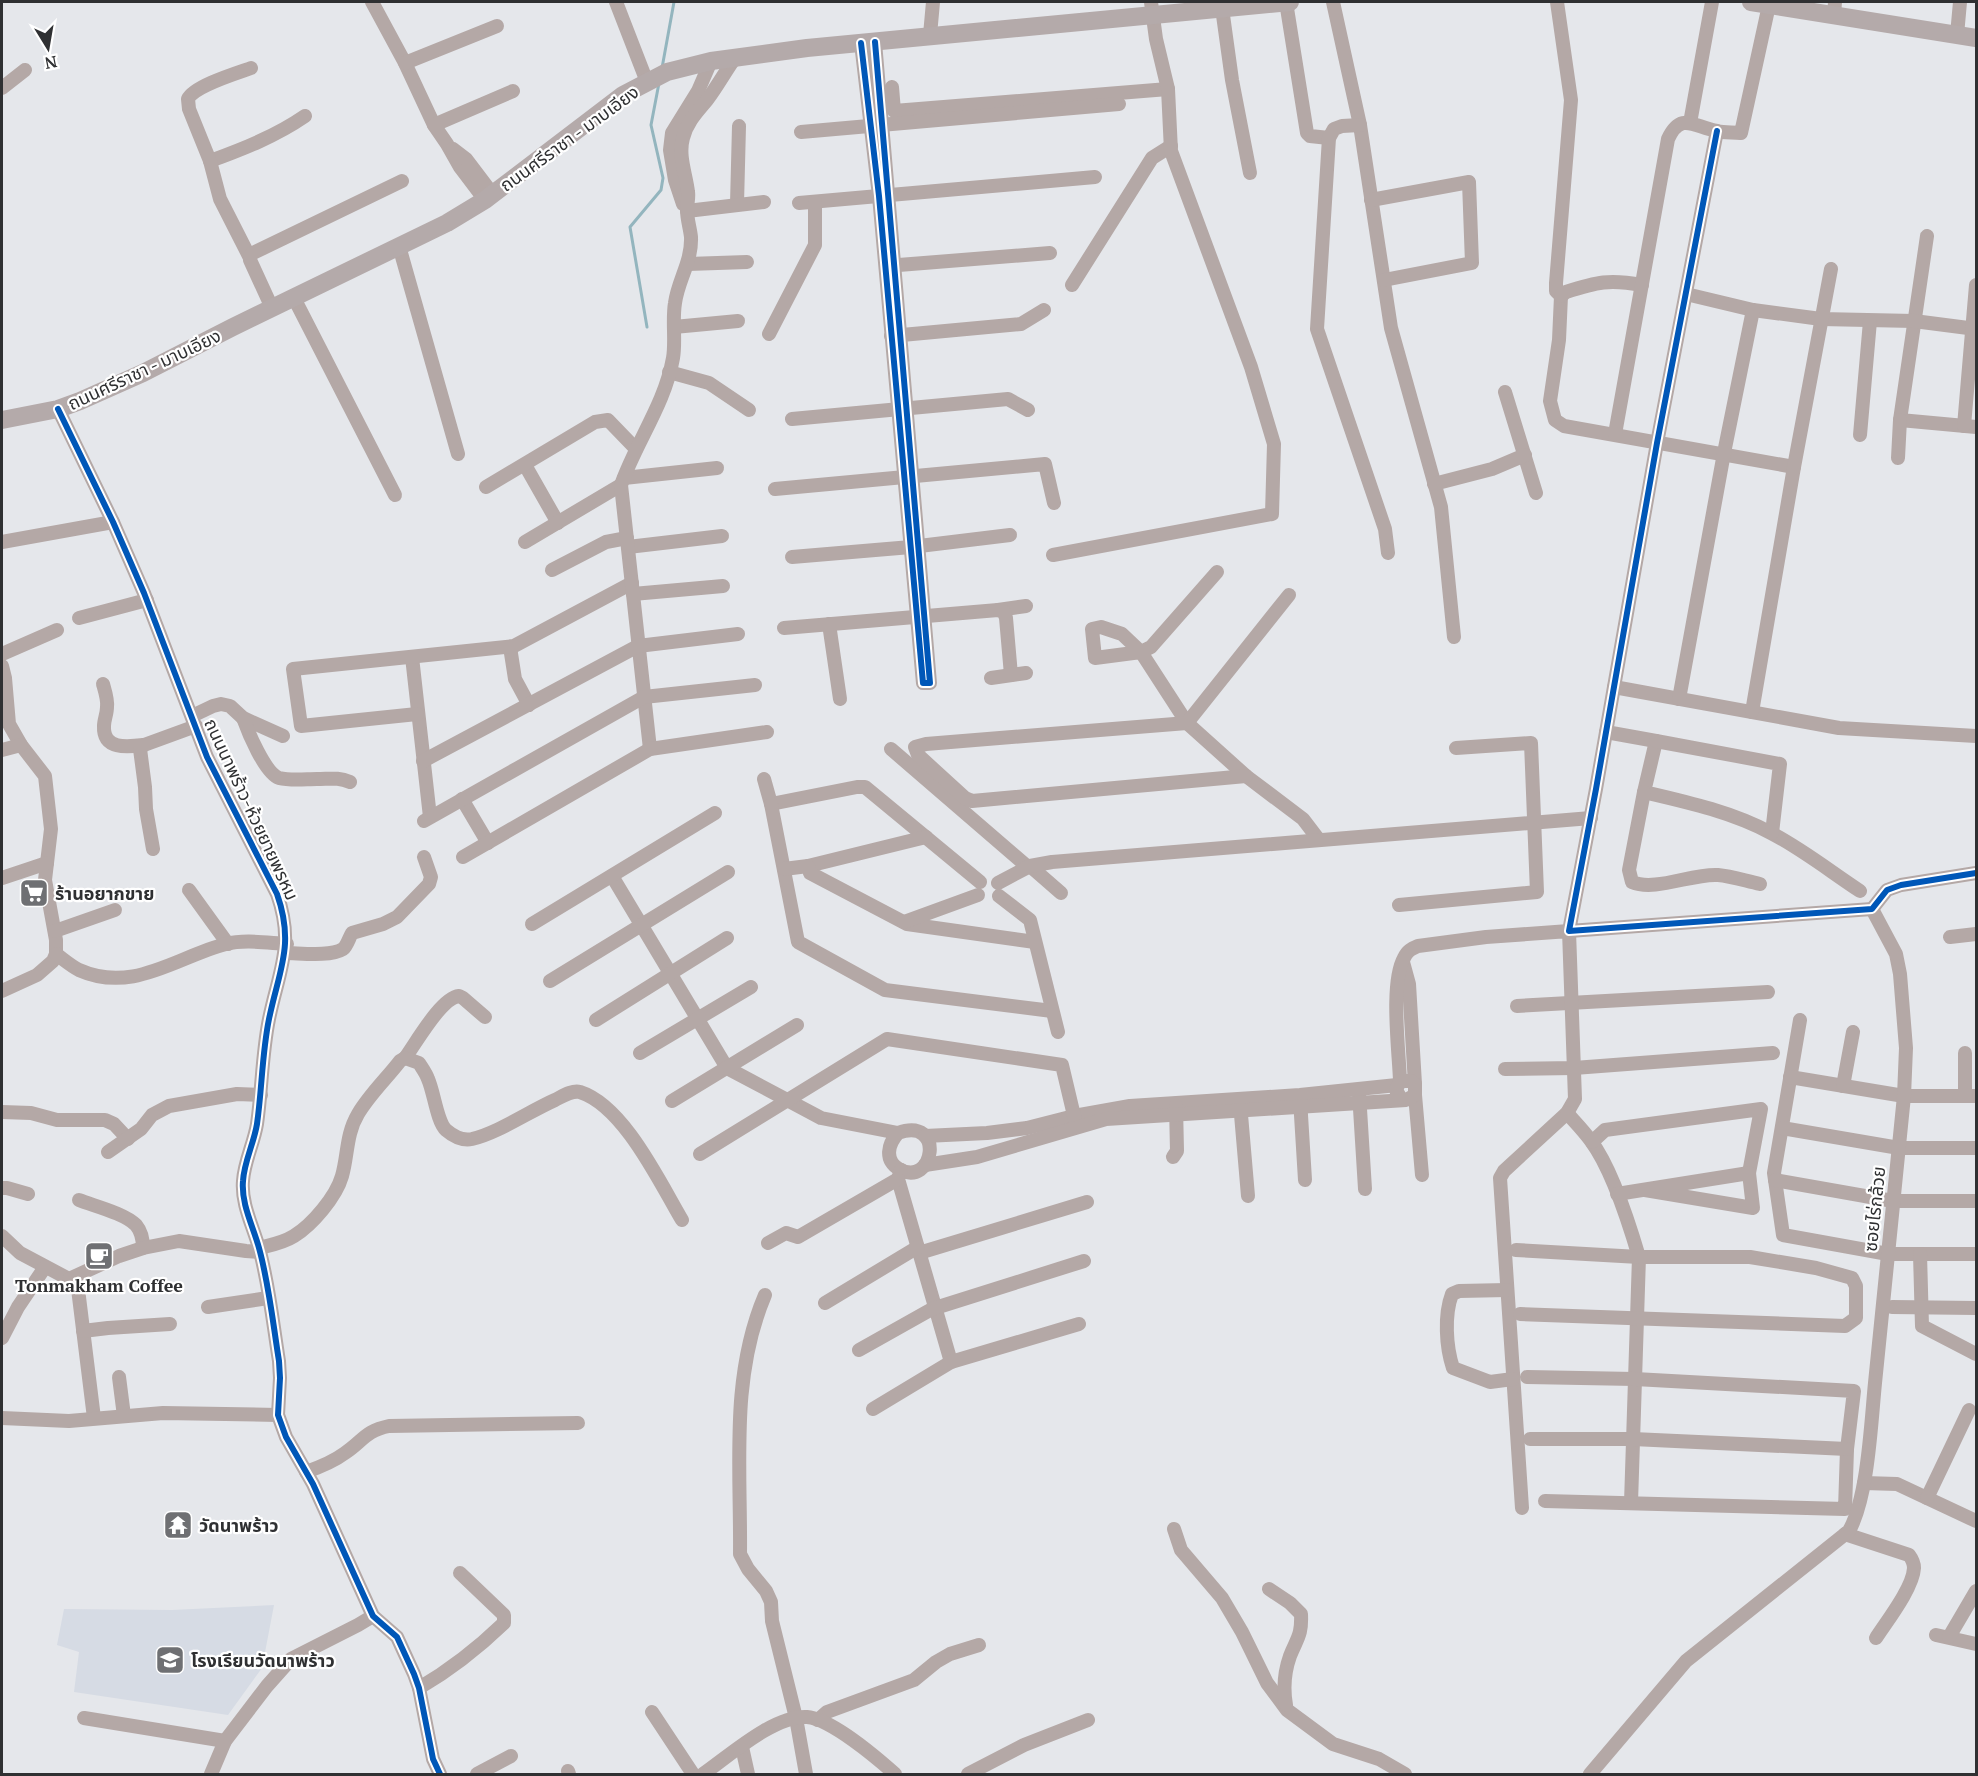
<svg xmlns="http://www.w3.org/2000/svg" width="1978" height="1776" font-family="'PT Serif','Noto Sans Thai',serif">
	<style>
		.built { fill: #d6dbe4 }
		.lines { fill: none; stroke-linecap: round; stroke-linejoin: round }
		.stream { stroke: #93b5be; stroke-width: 3 }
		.minor { stroke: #b4a8a6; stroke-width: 14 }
		.major { stroke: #b4aaaa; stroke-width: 18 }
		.cycleway-casing { stroke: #fff; stroke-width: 10 }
		.cycleway { stroke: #0057b8; stroke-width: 6 }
		.labels { text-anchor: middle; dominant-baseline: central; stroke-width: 4.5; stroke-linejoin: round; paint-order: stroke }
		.street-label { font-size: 18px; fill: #2f3032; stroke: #fff }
		.poi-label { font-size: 18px; font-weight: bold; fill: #2f3032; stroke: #fff; text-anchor: start }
	</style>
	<rect width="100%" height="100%" fill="#e5e7eb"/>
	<polygon class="built" points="274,1605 262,1668 228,1715 74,1692 79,1652 57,1645 64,1609 172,1610"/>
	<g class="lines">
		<g class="stream">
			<polyline points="662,68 674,2"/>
			<polyline points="647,327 630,227 661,190 663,178 651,125 659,83"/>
		</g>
		<g class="minor">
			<polyline points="372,2 405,63 434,125 447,144 460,167 485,200"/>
			<polyline points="616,2 647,82"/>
			<polyline points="1286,2 1307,133 1310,136 1329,138"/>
			<polyline points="1333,2 1360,125 1391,328 1441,507 1454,637"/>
			<polyline points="1557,2 1571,100 1556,283 1556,291 1561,296 1559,340 1550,401 1555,420 1564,426 1794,467"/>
			<polyline points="1222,8 1232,80 1250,173"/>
			<polyline points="1834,15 1835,2"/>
			<polyline points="930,35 933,2"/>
			<polyline points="1957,35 1960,2"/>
			<polyline points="861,43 879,196 923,683 930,683 875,42"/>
			<polyline points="405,63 497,26"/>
			<polyline points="892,87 894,111 1168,89"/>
			<polyline points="2,88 25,70"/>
			<polyline points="1690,123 1712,2"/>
			<polyline points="434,125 513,91"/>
			<polyline points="1360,125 1342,126 1334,129 1329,138 1317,329 1385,529 1388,553"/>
			<polyline points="1717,131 1657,443 1596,789 1569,931 1872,909 1887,890 1901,885 1976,873"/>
			<polyline points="801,132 1119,104"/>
			<polyline points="453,149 466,159 488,188"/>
			<path d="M210 161C243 149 276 136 305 116"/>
			<polyline points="1371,200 1469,182 1472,263 1384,280"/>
			<polyline points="799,203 1095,177"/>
			<polyline points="683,204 675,180 670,150 672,133 698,91 711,61"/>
			<polyline points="737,204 739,126"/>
			<polyline points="687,211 764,202"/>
			<polyline points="1927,236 1900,420 1976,427"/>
			<polyline points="399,246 458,454"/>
			<path d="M250 258 220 199 210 161 189 109 188 99C194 86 237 73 251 68"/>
			<polyline points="688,264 747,262"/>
			<polyline points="886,266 1050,253"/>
			<polyline points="1072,285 1152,158 1171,146"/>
			<polyline points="1686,294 1753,310 1821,319 1914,321 1976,329"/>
			<path d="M1561 296 1566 292C1597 282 1609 279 1642 285"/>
			<polyline points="294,298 395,495"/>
			<polyline points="272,308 250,260 251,254 402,181"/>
			<polyline points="674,327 738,321"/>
			<polyline points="769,334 815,245 815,202"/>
			<polyline points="891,336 1021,324 1044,310"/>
			<polyline points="669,372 709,383 749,410"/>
			<polyline points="1505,392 1536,493"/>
			<path d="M58 409 113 522 144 593 207 757 277 894C295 945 279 970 269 1019 262 1053 262 1089 257 1124 254 1143 244 1162 243 1181 241 1204 253 1226 259 1248 269 1284 273 1324 279 1361L280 1378 278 1415 286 1437 313 1484 373 1616 397 1637 414 1674 419 1688 433 1759 440 1774"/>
			<polyline points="792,419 1008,399 1028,410"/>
			<polyline points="1964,426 1976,285"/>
			<path d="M1615 434 1668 139C1681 111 1694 127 1717 131 1724 133 1733 132 1741 133L1769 5"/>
			<polyline points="1860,435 1870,321"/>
			<polyline points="1898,458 1900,420"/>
			<polyline points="525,465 558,523"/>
			<polyline points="624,478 717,468"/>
			<polyline points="1434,484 1492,469 1525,455"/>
			<polyline points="486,487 595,422 608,420 636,449"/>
			<polyline points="775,489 1045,464 1054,503"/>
			<polyline points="2,542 113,522"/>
			<polyline points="525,542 621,485"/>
			<polyline points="628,547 722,536"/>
			<polyline points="1053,555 1272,514 1274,444 1251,367 1171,151 1168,89 1156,39 1151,2"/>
			<polyline points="792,557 911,547 1010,535"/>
			<polyline points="552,570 606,542 627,538"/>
			<polyline points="1217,572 1151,647 1141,652 1095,658 1092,629 1101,627 1122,634 1141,652 1187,723 1246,776 1303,819 1319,840"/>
			<polyline points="633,594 723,586"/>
			<polyline points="998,610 1026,606"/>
			<polyline points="79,618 147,600"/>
			<polyline points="829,624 840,699"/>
			<polyline points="784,628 998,610 1004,612 1006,618 1011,675"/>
			<polyline points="510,647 515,679 529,705"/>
			<polyline points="2,654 57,630"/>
			<polyline points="412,657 430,817"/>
			<polyline points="2,666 5,678 9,724 21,745 45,776 51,829 45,880 56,940 56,954 53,961 37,975 2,991"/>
			<polyline points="991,678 1026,673"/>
			<path d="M103 684C105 691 108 700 107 707 107 714 104 720 104 726 103 750 127 747 144 745"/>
			<polyline points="1614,687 1839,728 1976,736"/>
			<polyline points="1679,699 1724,453 1753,310"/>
			<polyline points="1752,712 1794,467 1831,269"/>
			<polyline points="417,714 301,726 293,669 514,646 632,583"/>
			<polyline points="192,716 213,706 221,704 230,706 243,718 283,736"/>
			<path d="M243 718C248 732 265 773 279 778 291 781 306 779 317 779 330 779 338 777 350 782"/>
			<path d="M1606 732 1656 741 1644 792C1687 802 1732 812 1771 833 1802 849 1831 872 1860 891"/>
			<polyline points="1656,741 1780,764 1772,833"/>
			<path d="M650 749 621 485C636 442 665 404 673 358 676 341 672 321 675 303 678 280 692 262 691 237 690 228 687 219 687 210 687 204 689 198 688 192 686 174 678 156 683 138 687 122 697 112 707 100 717 87 725 72 735 58"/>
			<polyline points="891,749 1028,867"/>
			<polyline points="2,750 21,745"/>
			<polyline points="423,761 638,646 738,634"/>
			<polyline points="1246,776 972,801 965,798 918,755 915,747 926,744 1187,723 1289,595"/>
			<polyline points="764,779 771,804 857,787 865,787 980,882"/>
			<path d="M1644 792 1629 870 1632 882C1655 892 1693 873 1718 875 1731 876 1746 881 1760 884"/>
			<polyline points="462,799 488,843"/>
			<polyline points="771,804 798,942 885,990 1052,1011"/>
			<polyline points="424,821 644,697 755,685"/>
			<polyline points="153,849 146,809 145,787 140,749 144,745 196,726"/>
			<polyline points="463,857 650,749 767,732"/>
			<polyline points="808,866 926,837"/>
			<polyline points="1030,866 1061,893"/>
			<polyline points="784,869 808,866 810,873 907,924 1035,942"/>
			<path d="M612 876 727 1068 821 1118 898 1133C946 1116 934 1189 899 1169 884 1160 888 1144 898 1133"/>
			<polyline points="2,878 47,863"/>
			<polyline points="998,883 1030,866 1052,862 1591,818"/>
			<polyline points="189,890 228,944"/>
			<polyline points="999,896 1030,920 1058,1032"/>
			<polyline points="1399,905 1537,892 1531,743 1456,748"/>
			<polyline points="904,922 978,895"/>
			<polyline points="532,924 715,813"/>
			<polyline points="55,931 115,910"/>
			<polyline points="1950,937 1976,934"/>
			<path d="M285 953C300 953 330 957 343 949 347 946 349 938 352 933L383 924 397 917 429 884 431 877 424 857"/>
			<path d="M56 954C63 959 71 966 79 970 133 994 176 957 226 944 245 939 268 943 287 944"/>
			<polyline points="1403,962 1409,984 1415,1084"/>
			<polyline points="550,981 728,872"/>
			<polyline points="1517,1006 1768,992"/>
			<polyline points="596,1020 727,938"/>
			<polyline points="1800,1020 1774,1173 1783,1235 1888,1254 1976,1254"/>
			<polyline points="640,1053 751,987"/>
			<polyline points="1965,1053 1965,1096"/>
			<path d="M405 1058C416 1043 441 998 459 996L463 998 485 1017"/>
			<polyline points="1505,1069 1574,1068 1773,1053"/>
			<polyline points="1790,1077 1904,1096 1976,1096"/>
			<path d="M1400 1081C1399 1051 1390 983 1404 958 1407 951 1411 949 1418 946L1486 937 1569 931 1575 1099 1567 1113 1504 1171 1500 1178 1522 1508"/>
			<polyline points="1843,1086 1853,1032"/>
			<polyline points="1359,1093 1365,1189"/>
			<polyline points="1415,1095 1422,1175"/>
			<polyline points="1300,1099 1305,1180"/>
			<polyline points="672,1101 797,1025"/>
			<polyline points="1240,1103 1248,1196"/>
			<polyline points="2,1112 31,1113 57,1120 105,1120 114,1124 128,1139"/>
			<path d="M1567 1113C1575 1122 1584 1131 1591 1141 1612 1169 1629 1223 1639 1257L1631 1503"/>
			<polyline points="1782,1128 1899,1148 1976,1148"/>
			<polyline points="925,1136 987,1133 1027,1128 1074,1116 1130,1106 1300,1095 1397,1085"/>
			<polyline points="1592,1142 1605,1130 1761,1109 1749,1173"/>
			<polyline points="108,1152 141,1129 152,1115 169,1106 237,1094 261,1095"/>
			<polyline points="700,1154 887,1039 1062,1065 1076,1124"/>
			<polyline points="1173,1157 1177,1151 1176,1106"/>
			<polyline points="925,1165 977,1157 1106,1119 1406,1100 1415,1095 1415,1084 1411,1081 1400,1081 1396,1090 1401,1099"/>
			<polyline points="901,1170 898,1179 951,1362"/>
			<polyline points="1775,1180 1893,1201 1976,1201"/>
			<polyline points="2,1188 7,1188 28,1194"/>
			<polyline points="1617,1194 1749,1173 1753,1208 1645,1190"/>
			<path d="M79 1200C94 1206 124 1213 136 1225 141 1231 143 1241 143 1248"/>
			<polyline points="2,1236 20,1253 69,1279 78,1289 94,1418"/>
			<polyline points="768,1243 786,1233 798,1237 898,1179"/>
			<path d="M259 1248C271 1245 283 1243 294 1236 312 1225 336 1197 342 1176 348 1155 346 1134 358 1114 369 1095 387 1078 400 1061L405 1058 419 1063C422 1068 426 1073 428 1079 434 1092 437 1122 446 1130 453 1136 462 1141 472 1139 498 1133 530 1111 555 1100 563 1096 572 1090 580 1092 624 1106 660 1183 682 1220"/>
			<polyline points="1516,1250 1639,1257 1750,1257 1816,1268 1852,1278 1856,1286 1856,1318 1845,1326 1520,1314"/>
			<polyline points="919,1253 1087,1202"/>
			<polyline points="1920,1254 1922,1326 1976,1354"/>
			<polyline points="69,1279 119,1256 143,1248 179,1241 246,1251 260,1252"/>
			<path d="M1507 1290 1459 1291 1452 1294C1444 1315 1446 1347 1453 1368L1490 1382 1513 1379"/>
			<path d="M765 1295C730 1377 741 1467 740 1554L748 1569 766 1591 771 1602 772 1621 796 1718 806 1774"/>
			<polyline points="825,1303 918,1247"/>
			<polyline points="208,1307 268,1298"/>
			<polyline points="1892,1307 1976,1308"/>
			<polyline points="83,1331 108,1328 170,1324"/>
			<polyline points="2,1338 18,1307 45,1267"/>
			<polyline points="859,1350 932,1309 1084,1261"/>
			<polyline points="119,1377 124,1416"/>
			<polyline points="1527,1377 1635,1379 1854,1391 1847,1449 1845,1509 1545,1501"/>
			<polyline points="873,1409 951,1362 1079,1324"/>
			<polyline points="2,1418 69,1421 163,1413 278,1415"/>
			<polyline points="1530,1439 1633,1439 1847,1449"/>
			<path d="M306 1472C320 1467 333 1462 345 1453 363 1441 365 1431 389 1426L578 1423"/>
			<polyline points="1864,1483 1897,1484 1976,1521"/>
			<polyline points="1927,1498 1969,1410"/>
			<polyline points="1174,1529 1181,1550 1222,1598 1242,1632 1267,1683 1287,1710 1333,1744 1379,1759 1405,1774"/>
			<path d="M1845 1534 1909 1555C1912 1559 1914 1562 1914 1568 1913 1588 1887 1621 1876 1638"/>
			<path d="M1269 1589 1290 1603 1301 1614C1302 1636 1297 1638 1290 1656 1284 1673 1283 1688 1286 1705"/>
			<polyline points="1936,1635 1976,1644"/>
			<polyline points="1949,1637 1976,1591"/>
			<path d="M419 1688C450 1670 478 1648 504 1623V1615L460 1573"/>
			<polyline points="652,1712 693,1774"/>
			<polyline points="84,1718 225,1741"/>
			<polyline points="818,1720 827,1712 914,1680 936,1662 950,1654 979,1645"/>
			<polyline points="742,1747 748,1774"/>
			<polyline points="568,1771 569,1774"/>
			<polyline points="211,1774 225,1741 267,1686 291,1659 358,1625 373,1616"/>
			<polyline points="477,1774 511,1756"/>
			<path d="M703 1774C729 1756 774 1715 807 1717 831 1719 877 1758 895 1774"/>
			<polyline points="968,1774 1024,1745 1088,1720"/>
			<path d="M1590 1774 1686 1661 1849 1531C1868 1497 1871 1423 1875 1383 1885 1288 1894 1192 1904 1096L1906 1048 1900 974 1896 954 1872 909"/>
		</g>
		<g class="major">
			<polyline points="1751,2 1976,38"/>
			<polyline points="2,420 58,409 80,401 143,373 233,327 447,223 485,200 623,95 667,72 711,61 807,48 1290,2"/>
		</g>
		<g class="cycleway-casing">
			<g id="cycleway">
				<polyline points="861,43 879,196 923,683 930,683 875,42"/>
				<polyline points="1717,131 1657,443 1596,789 1569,931 1872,909 1887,890 1901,885 1976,873"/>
				<path d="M58 409 113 522 144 593 207 757 277 894C295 945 279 970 269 1019 262 1053 262 1089 257 1124 254 1143 244 1162 243 1181 241 1204 253 1226 259 1248 269 1284 273 1324 279 1361L280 1378 278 1415 286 1437 313 1484 373 1616 397 1637 414 1674 419 1688 433 1759 440 1774"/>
			</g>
		</g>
		<use href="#cycleway" class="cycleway"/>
	</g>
	<defs>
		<g id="supermarket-square" transform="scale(1.5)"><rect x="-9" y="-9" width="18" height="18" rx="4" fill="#6f7073" stroke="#fff"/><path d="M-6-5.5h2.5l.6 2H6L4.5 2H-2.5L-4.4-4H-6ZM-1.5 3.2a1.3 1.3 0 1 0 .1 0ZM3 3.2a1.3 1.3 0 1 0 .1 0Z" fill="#fff"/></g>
		<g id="cafe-square" transform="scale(1.5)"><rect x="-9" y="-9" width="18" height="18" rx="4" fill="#6f7073" stroke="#fff"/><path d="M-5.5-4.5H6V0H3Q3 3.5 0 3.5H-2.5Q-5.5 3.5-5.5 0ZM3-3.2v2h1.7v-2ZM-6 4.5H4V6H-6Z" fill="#fff"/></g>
		<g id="temple-square" transform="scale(1.5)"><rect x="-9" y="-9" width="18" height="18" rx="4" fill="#6f7073" stroke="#fff"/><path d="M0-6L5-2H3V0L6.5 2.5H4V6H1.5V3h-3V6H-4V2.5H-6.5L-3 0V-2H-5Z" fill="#fff"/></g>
		<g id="school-square" transform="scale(1.5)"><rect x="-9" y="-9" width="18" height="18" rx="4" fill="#6f7073" stroke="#fff"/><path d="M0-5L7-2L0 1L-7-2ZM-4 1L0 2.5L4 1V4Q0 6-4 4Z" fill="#fff"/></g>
	</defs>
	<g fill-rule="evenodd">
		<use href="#supermarket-square" x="34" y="893"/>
		<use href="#cafe-square" x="99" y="1256"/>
		<use href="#temple-square" x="178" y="1525"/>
		<use href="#school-square" x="170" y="1660"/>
	</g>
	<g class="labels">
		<g class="street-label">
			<text transform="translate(569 138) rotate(-36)">ถนนศรีราชา - มาบเอียง</text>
			<text transform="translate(144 369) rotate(-25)">ถนนศรีราชา - มาบเอียง</text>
			<text transform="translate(252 809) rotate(65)">ถนนนาพร้าว-ห้วยยายพรหม</text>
			<text transform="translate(1874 1209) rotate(-84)">ซอยไร่กล้วย</text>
		</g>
		<g class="poi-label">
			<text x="55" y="893">ร้านอยากขาย</text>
			<text x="99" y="1285" text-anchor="middle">Tonmakham Coffee</text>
			<text x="199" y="1525">วัดนาพร้าว</text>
			<text x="191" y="1660">โรงเรียนวัดนาพร้าว</text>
		</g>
	</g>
	<rect width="1978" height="1776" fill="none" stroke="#2f3032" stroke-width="6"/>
	<g transform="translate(48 48) rotate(169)" stroke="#ffffff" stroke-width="4.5" paint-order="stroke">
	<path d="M0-4.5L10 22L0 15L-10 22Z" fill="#2f3032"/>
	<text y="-9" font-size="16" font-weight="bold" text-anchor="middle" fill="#2f3032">N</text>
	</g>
</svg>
